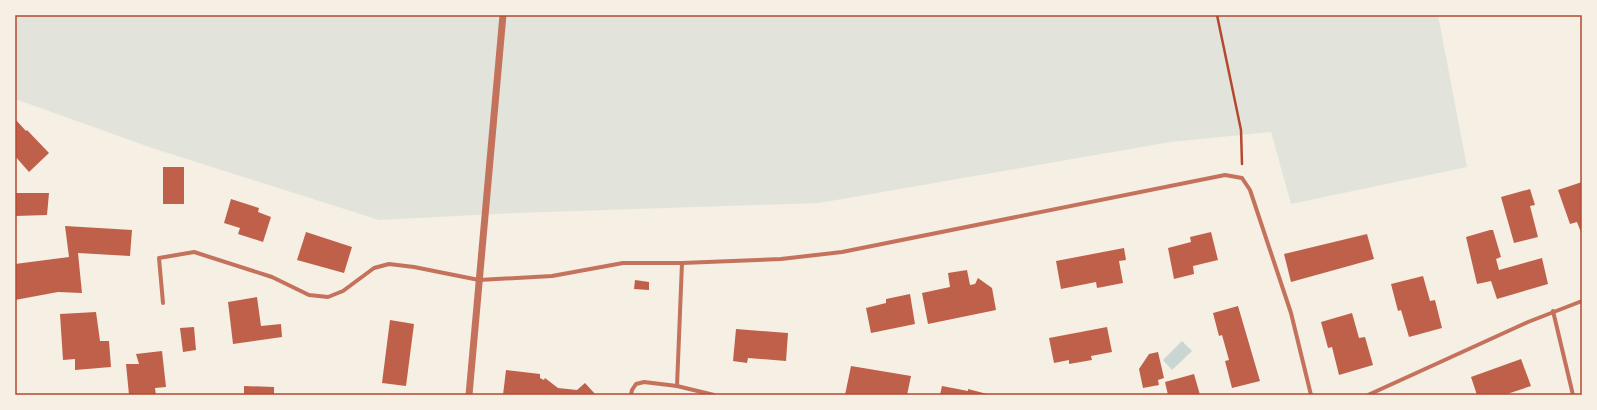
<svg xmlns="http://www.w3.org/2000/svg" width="1597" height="410" font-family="Barlow,sans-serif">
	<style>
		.green { fill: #e2e4dc }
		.water { fill: #c9d6d2 }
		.building { fill: #bf614a }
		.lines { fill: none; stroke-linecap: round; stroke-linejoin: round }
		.path { stroke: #b5482f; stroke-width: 2.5 }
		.minor { stroke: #c5725c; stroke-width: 4 }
		.tertiary { stroke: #c5725c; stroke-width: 7 }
		.neatline { fill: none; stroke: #b5482f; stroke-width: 1.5 }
	</style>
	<rect width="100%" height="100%" fill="#f6efe4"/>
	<polygon class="green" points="15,15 1438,15 1467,167 1291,204 1271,132 1171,142 819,203 516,213 379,220 152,148 15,99"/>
	<polygon class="water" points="1182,341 1192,351 1172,370 1163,360"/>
	<g class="building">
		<polygon points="15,119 26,131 27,130 49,153 29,172 15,156"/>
		<rect x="163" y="167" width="21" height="37"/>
		<polygon points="1582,182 1582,235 1577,222 1570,224 1558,190"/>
		<polygon points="1530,189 1535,205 1530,206 1538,237 1514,243 1501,197"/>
		<polygon points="15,193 49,193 47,215 15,216"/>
		<polygon points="231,199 259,208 258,212 271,217 263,242 238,234 240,228 224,223"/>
		<polygon points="65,226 132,230 130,256 78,253 82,293 58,292 15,300 15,264 69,257"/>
		<polygon points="1490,230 1493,230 1501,257 1496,259 1499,270 1542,258 1548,284 1497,299 1491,281 1477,284 1466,237"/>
		<polygon points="306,232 352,247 344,273 297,260"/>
		<polygon points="1211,232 1218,260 1193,266 1194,274 1174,279 1168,248 1191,242 1190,237"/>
		<polygon points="1367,234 1374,259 1291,282 1284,254"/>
		<polygon points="1124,248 1126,260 1119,261 1123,283 1097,288 1096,282 1061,289 1056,261"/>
		<polygon points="967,270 970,285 975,284 978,278 992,288 996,310 928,324 922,293 950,287 948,273"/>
		<polygon points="1423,276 1430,301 1435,300 1442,328 1409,337 1401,310 1398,311 1391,284"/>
		<polygon points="635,280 649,282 649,290 634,289"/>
		<polygon points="910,294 915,324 871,333 866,308 886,303 886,299"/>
		<polygon points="257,297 261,326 281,324 282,337 233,344 228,302"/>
		<polygon points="1238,306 1260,381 1232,388 1225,361 1229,360 1222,335 1219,336 1213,313"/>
		<polygon points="96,312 100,341 109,341 111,367 75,370 75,359 63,360 60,314"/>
		<polygon points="1352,313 1359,338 1365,337 1373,365 1339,375 1332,347 1328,348 1321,322"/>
		<polygon points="390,320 414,324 406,386 382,383"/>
		<polygon points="194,327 196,350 183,352 180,328"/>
		<polygon points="1107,327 1112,352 1091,356 1092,360 1069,364 1069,360 1054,363 1049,338"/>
		<polygon points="736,329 788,333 786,361 748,358 747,363 733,361"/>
		<polygon points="162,351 166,387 155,388 156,395 129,395 126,364 139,364 136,354"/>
		<polygon points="1158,352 1164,378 1158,380 1159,385 1143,388 1139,369 1149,354"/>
		<polygon points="1521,359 1531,386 1504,395 1477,395 1471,377"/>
		<polygon points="851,366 911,376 907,395 845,395"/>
		<polygon points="506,370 540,374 540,378 544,380 545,378 558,388 577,390 585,383 596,395 503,395"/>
		<polygon points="1194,374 1200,395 1168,395 1165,382"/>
		<polygon points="244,386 274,387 274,395 244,395"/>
		<polygon points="942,386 968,391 968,389 991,395 940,395"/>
	</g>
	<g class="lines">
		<polyline class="path" points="1217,15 1241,130 1242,164"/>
		<g class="minor">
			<polyline points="682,263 677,386 714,395"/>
			<polyline points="163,303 159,258 194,252 272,277 309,295 328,297 343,291 374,268 389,264 414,267 479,280 552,276 623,263 682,263 781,259 842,252 1225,175 1242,178 1250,190 1291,313 1311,395"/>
			<polyline points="1553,311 1573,395"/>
			<polyline points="631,395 632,390 636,384 644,382 677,386"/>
			<polyline points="1368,395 1528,322 1582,301"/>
		</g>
		<polyline class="tertiary" points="469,395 503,15"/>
	</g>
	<rect width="1597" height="410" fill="none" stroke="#f6efe4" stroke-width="32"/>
	<rect x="16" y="16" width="1565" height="378" class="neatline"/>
</svg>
